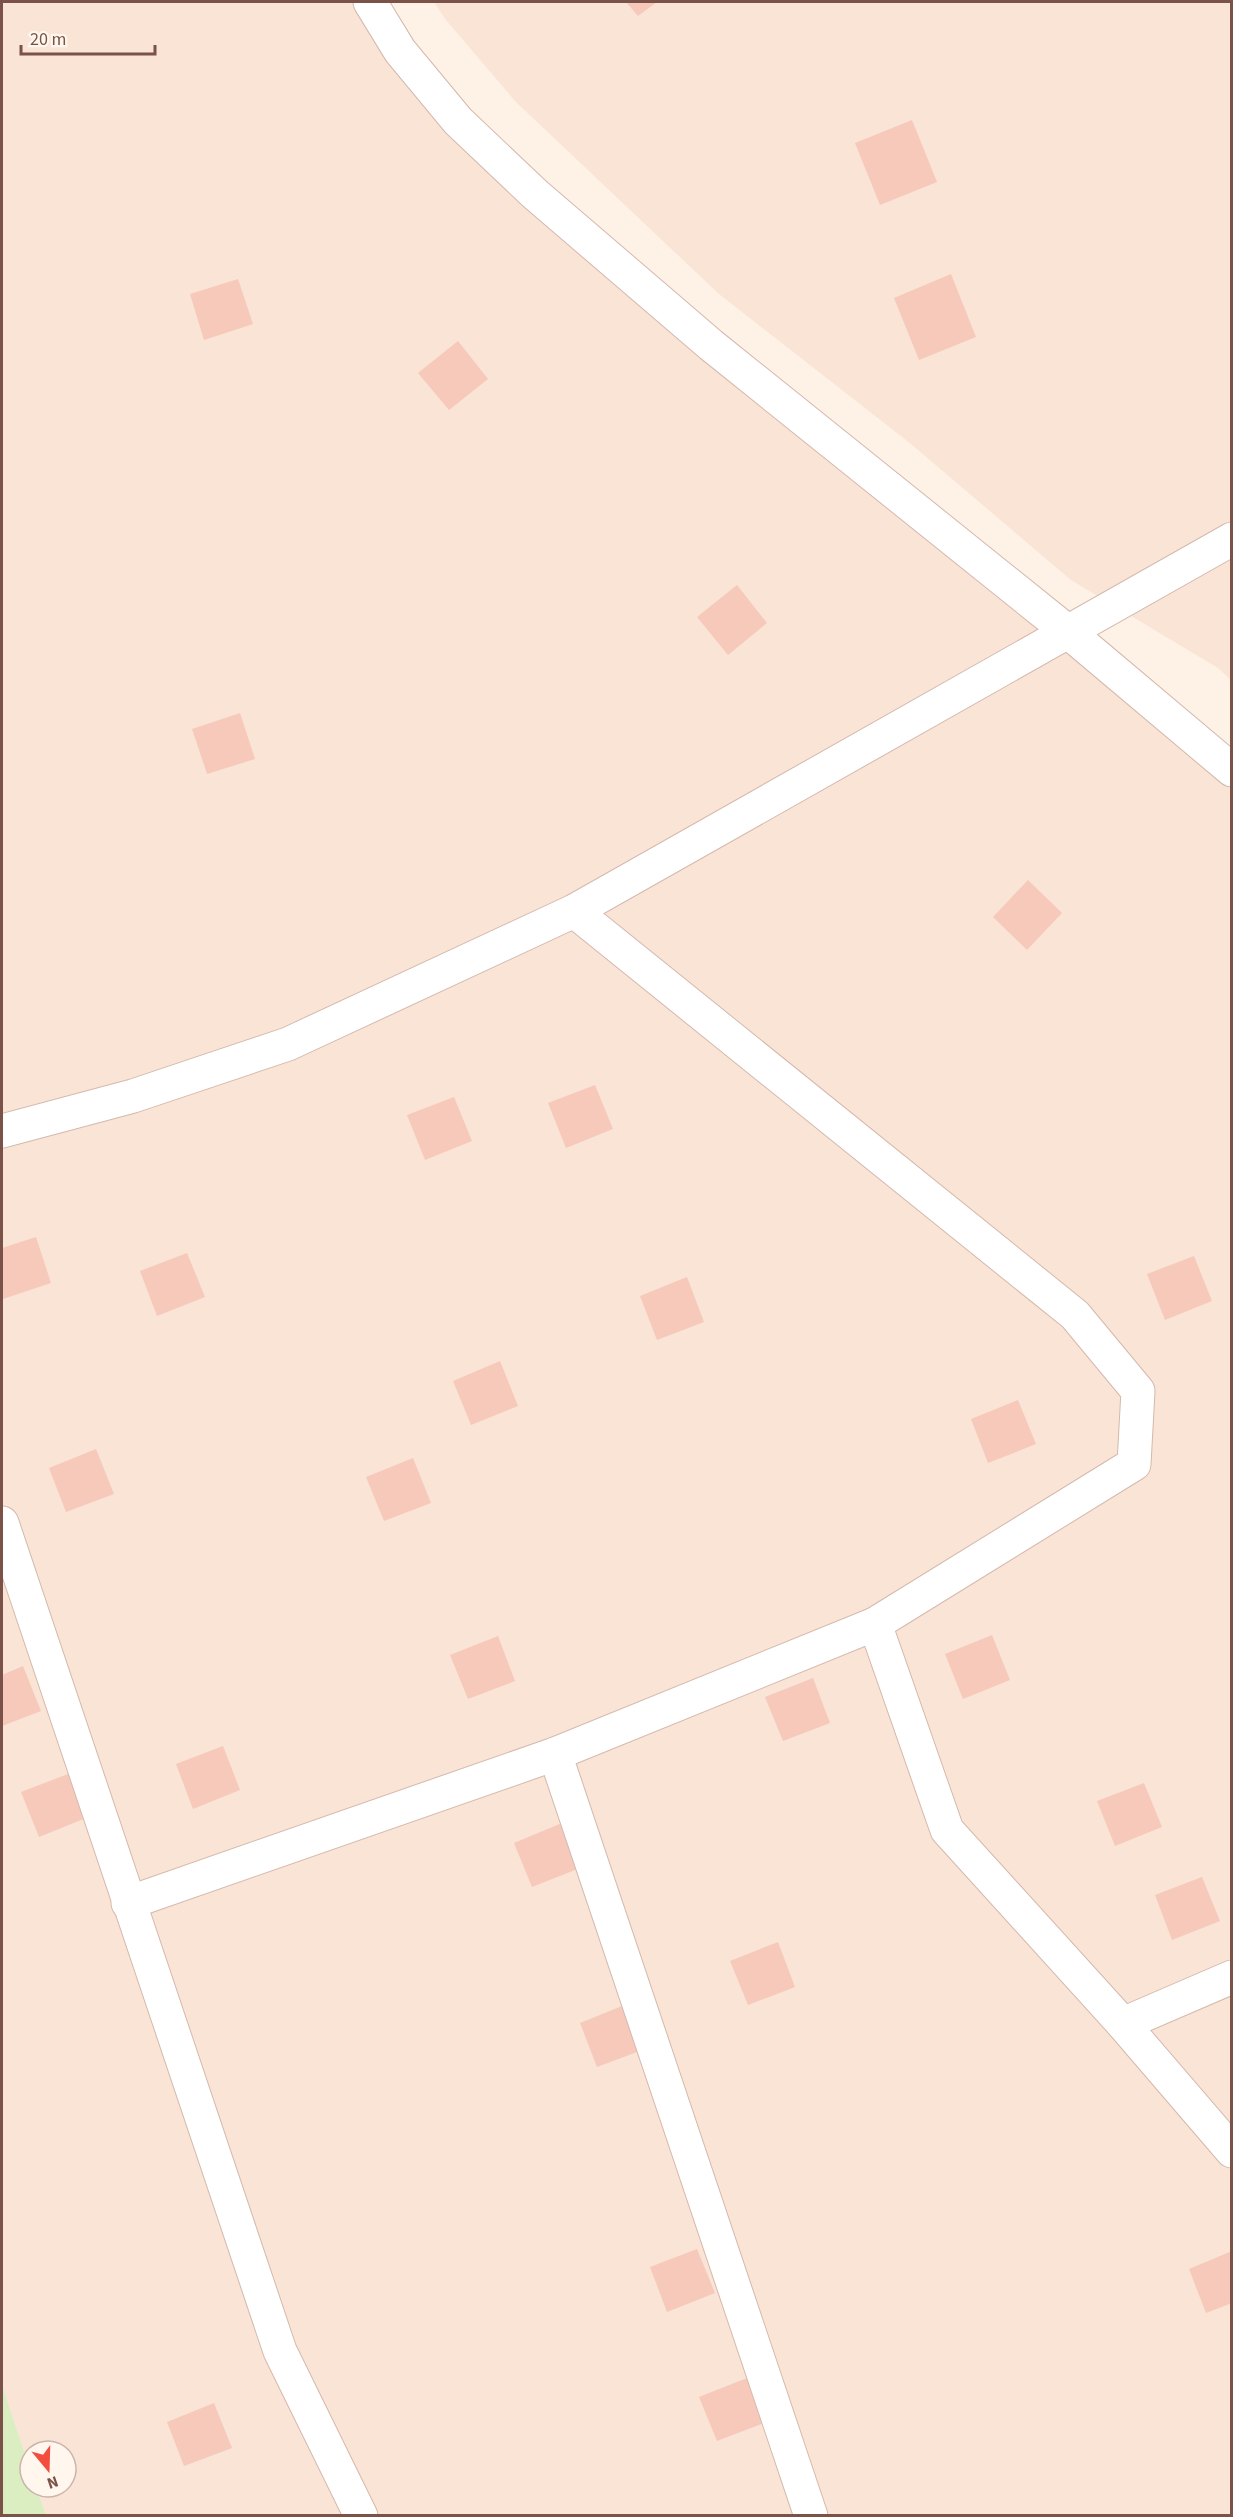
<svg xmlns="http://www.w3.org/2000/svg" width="1233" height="2517" font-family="'Source Sans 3',sans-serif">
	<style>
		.residential { fill: #f9e4d6 }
		.green { fill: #daeec2 }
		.building { fill: #f6c9bb }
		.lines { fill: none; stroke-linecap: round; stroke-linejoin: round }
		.minor-casing { stroke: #d4b9ad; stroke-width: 35 }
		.tertiary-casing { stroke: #d4b9ad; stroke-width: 35 }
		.minor { stroke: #fff; stroke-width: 33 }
		.tertiary { stroke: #fff; stroke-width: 33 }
	</style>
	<rect width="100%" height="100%" fill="#fef1e6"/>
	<g class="residential">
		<polygon points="2,2 370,2 458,121 1231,770 1231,2515 46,2515 36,2487 66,2487 66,2451 30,2451 30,2469 2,2385"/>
		<polygon points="434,2 1231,2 1231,680 1218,668 1071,580 911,444 719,294 516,102 446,20"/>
	</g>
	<polygon class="green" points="2,2385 30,2469 30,2487 36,2487 46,2515 2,2515"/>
	<g class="building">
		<polygon points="626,2 657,2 638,16"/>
		<polygon points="912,120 937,182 880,205 855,143"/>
		<polygon points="951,274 976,337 919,360 894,298"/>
		<polygon points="238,279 253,324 204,340 190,294"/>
		<polygon points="458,341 488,379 449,410 418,373"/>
		<polygon points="737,585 767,623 728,655 697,617"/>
		<polygon points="240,713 255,759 207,774 192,729"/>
		<polygon points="1028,880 1062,913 1027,950 993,917"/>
		<polygon points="595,1085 613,1129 566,1148 548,1103"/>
		<polygon points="454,1097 472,1141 425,1160 407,1115"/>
		<polygon points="36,1237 51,1283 3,1299 2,1248"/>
		<polygon points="187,1253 205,1297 157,1316 140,1271"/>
		<polygon points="1194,1256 1212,1301 1165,1320 1147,1274"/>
		<polygon points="687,1277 704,1322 657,1340 640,1296"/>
		<polygon points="500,1361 518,1406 471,1425 453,1381"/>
		<polygon points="1018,1400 1036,1444 988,1463 971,1419"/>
		<polygon points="96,1449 114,1494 66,1512 49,1468"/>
		<polygon points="413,1458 431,1503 384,1521 366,1477"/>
		<polygon points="992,1635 1010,1680 963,1699 945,1654"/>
		<polygon points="498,1636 515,1681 468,1699 450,1655"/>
		<polygon points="23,1666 41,1711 2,1726 2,1675"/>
		<polygon points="813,1678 830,1723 783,1741 765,1697"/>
		<polygon points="223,1746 240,1790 193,1809 176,1764"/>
		<polygon points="68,1774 86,1818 39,1837 21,1792"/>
		<polygon points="1144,1783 1162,1827 1115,1846 1097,1801"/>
		<polygon points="562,1823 580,1868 532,1887 514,1843"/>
		<polygon points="1202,1877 1220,1921 1172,1940 1155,1895"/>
		<polygon points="778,1942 795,1987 748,2005 730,1961"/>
		<polygon points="627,2004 645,2049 597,2067 580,2023"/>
		<polygon points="697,2249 715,2293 667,2312 650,2267"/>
		<polygon points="1232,2251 1232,2303 1206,2313 1189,2269"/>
		<polygon points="747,2378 764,2423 717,2441 699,2397"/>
		<polygon points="214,2403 232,2448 184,2466 167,2422"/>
	</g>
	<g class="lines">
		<g class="minor-casing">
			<g id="minor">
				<polyline points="1067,631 1232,770"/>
				<polyline points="574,911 1075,1315 1138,1391 1134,1464 875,1624 947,1830 1123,2024 1232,2151"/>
				<polyline points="2,1131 133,1096 288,1044 574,911 1232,539"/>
				<polyline points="2,1523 280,2351 361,2516"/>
				<polyline points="555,1754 811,2516"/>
				<polyline points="128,1903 555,1754 875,1624"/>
				<polyline points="1123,2024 1232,1977"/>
			</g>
		</g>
		<g class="tertiary-casing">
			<polyline id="tertiary" points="370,2 400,51 458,121 535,194 711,345 1067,631"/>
		</g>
		<use href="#minor" class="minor"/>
		<use href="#tertiary" class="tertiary"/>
	</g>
	<rect width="1233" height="2517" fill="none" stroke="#7a5247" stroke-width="6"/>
	<g transform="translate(48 2469) rotate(161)"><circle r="28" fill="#fff6ee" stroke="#cab4ab" stroke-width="1.5"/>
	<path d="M0-4.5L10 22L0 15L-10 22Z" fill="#f34d40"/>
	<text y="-9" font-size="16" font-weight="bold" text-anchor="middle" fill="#7a5247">N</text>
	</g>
	<path d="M21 45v9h134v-9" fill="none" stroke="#7a5247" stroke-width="3"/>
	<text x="30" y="45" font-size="18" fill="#7a5247" stroke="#fff6ee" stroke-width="4.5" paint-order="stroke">20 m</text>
</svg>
